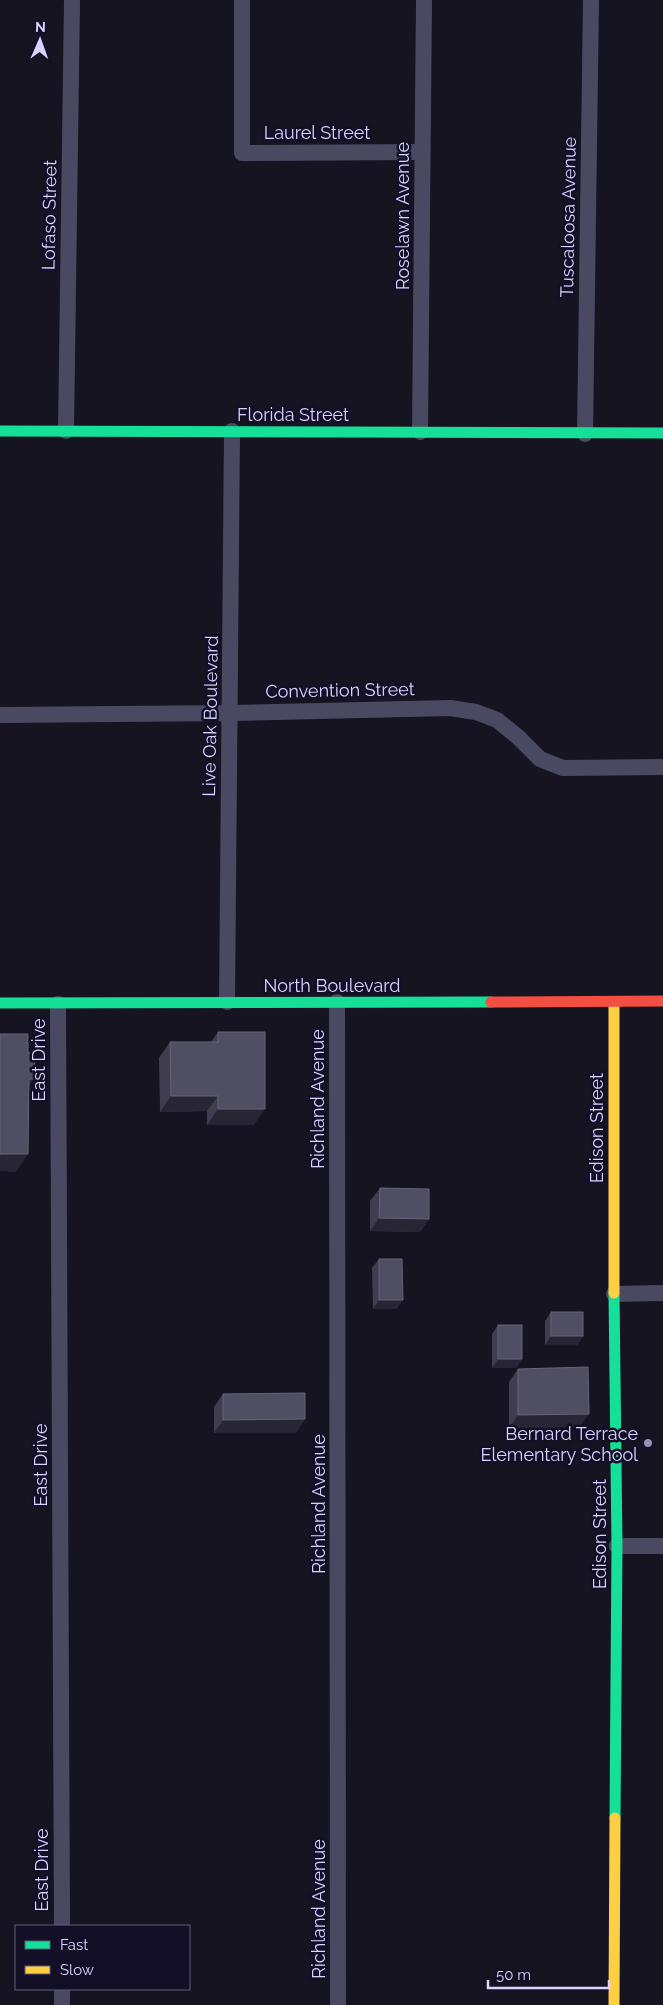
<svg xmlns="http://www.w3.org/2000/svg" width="663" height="2005" font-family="Raleway,sans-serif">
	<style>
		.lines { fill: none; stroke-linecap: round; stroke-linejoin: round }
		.street { stroke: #4a4962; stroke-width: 16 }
		.fast { stroke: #16e098; stroke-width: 11 }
		.slow { stroke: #ffcf43; stroke-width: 11 }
		.jam { stroke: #f24e42; stroke-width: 11 }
		.wall { fill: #403d50 }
		.shaded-wall { fill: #282635 }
		.building { fill: #504e63; stroke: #66637b }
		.poi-dot { fill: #9591b1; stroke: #130f26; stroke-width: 2 }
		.labels { text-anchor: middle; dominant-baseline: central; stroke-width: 5; stroke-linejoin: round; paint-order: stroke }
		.street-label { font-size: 18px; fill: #d9d4ff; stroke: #130f26 }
		.poi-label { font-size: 18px; fill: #d9d4ff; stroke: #130f26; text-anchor: end }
	</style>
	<rect width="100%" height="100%" fill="#161421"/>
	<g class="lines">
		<g class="street">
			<polyline points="242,0 242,153 422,152"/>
			<polyline points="66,431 72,0"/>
			<polyline points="420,432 424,0"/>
			<polyline points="585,434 591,0"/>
			<polyline points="0,715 231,713 450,708 476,712 497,720 518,737 540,759 563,768 663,767"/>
			<polyline points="227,1002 232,431"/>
			<polyline points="337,1002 338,2005"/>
			<polyline points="58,1004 62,1926"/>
			<polyline points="614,1294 663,1293"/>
			<polyline points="617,1546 663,1546"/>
			<polyline points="62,1989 62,2005"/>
		</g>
		<g class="fast">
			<polyline points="0,431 663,433"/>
			<polyline points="0,1003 491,1002"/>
			<polyline points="614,1293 617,1546 615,1818"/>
		</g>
		<g class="slow">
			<polyline points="614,1002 614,1293"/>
			<polyline points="614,2005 615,1818"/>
		</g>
		<polyline class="jam" points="491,1002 663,1001"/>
	</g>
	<g class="wall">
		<polygon points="218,1032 254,1125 207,1125 207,1111 160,1112 159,1058 170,1042 211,1042"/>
		<polygon points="380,1188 429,1219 420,1232 370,1231 370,1201"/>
		<polygon points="379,1259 403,1300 396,1309 373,1309 372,1268"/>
		<polygon points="551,1312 583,1336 577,1345 545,1345 545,1321"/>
		<polygon points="498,1325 522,1359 516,1368 492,1368 492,1334"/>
		<polygon points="518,1369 580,1427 509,1428 509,1382"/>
		<polygon points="223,1394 305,1419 296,1433 214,1433 214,1407"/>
	</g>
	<g class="shaded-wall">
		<polygon points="29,1079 34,1079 22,1096"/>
		<polygon points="171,1096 218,1096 207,1111 160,1112"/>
		<polygon points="218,1109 265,1109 254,1125 207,1125"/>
		<polygon points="0,1154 28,1154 16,1172 0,1171"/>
		<polygon points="379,1218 429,1219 420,1232 370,1231"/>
		<polygon points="379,1300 403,1300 396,1309 373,1309"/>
		<polygon points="551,1336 583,1336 577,1345 545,1345"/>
		<polygon points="498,1359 522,1359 516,1368 492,1368"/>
		<polygon points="589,1414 580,1427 509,1428 518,1415"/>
		<polygon points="305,1419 296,1433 214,1433 223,1420"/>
	</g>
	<g class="building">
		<polygon points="218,1032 265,1032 265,1109 218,1109 218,1096 171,1096 170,1042 218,1042"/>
		<polygon points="0,1034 28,1034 28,1053 35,1052 34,1079 29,1079 28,1154 0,1154"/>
		<polygon points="380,1188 429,1189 429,1219 379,1218"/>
		<polygon points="379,1259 402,1259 403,1300 379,1300"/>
		<rect x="551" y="1312" width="32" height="24"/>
		<rect x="498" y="1325" width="24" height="34"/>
		<polygon points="588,1367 589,1414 518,1415 518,1369"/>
		<polygon points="305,1393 305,1419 223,1420 223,1394"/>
	</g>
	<circle class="poi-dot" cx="648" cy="1443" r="5"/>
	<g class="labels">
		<g class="street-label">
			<text x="317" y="132">Laurel Street</text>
			<text transform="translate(49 215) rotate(-89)">Lofaso Street</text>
			<text transform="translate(402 216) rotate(-90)">Roselawn Avenue</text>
			<text transform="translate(568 217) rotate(-89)">Tuscaloosa Avenue</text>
			<text x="293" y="414">Florida Street</text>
			<text transform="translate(340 690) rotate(-1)">Convention Street</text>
			<text transform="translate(210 716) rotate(-89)">Live Oak Boulevard</text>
			<text x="332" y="985">North Boulevard</text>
			<text transform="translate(38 1060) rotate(-90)">East Drive</text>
			<text transform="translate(317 1099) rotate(-90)">Richland Avenue</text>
			<text transform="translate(596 1128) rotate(-90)">Edison Street</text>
			<text transform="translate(40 1465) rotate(-90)">East Drive</text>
			<text transform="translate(318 1504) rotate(-90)">Richland Avenue</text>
			<text transform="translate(599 1534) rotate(-90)">Edison Street</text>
			<text transform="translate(41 1870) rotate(-90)">East Drive</text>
			<text transform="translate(318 1909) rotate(-90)">Richland Avenue</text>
		</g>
		<g class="poi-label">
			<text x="638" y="1433">Bernard Terrace<tspan x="638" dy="21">Elementary School</tspan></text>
		</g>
	</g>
	<rect x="15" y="1925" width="175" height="65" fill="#130f26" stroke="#625e7d"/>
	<rect x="25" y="1941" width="25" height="8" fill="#16e098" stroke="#625e7d"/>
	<text x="60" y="1950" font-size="15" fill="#d9d4ff">Fast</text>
	<rect x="25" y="1966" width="25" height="8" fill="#ffcf43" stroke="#625e7d"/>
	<text x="60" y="1975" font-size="15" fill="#d9d4ff">Slow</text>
	<g transform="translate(40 40) rotate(2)" stroke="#130f26" stroke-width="4" paint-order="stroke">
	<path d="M0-4L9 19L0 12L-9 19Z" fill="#d9d4ff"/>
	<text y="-8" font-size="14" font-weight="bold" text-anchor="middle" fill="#d9d4ff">N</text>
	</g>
	<path d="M488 1980v8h121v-8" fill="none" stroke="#d9d4ff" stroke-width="2.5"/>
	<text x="496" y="1980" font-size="15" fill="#d9d4ff" stroke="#130f26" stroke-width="4" paint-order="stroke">50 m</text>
</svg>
